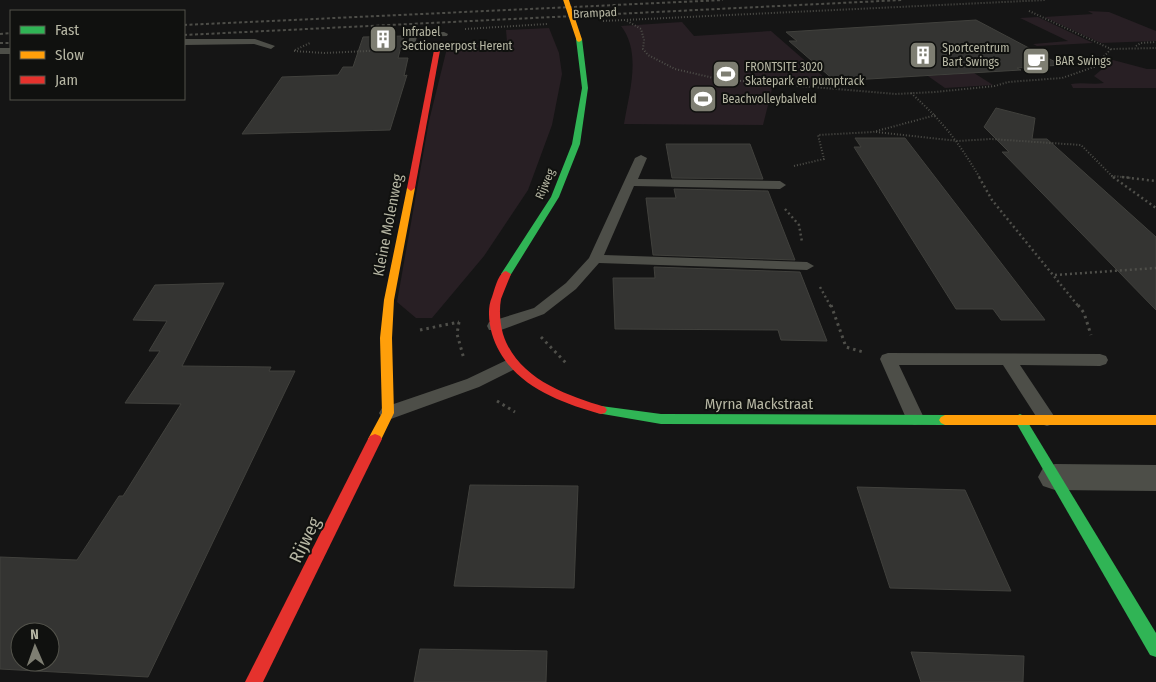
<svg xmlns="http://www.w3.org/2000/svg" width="1156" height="682" font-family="'Fira Sans Condensed',sans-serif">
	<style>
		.green { fill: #281f24 }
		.building { fill: #343432; stroke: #41413d; fill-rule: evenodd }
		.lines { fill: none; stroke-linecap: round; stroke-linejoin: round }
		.path-far2 { stroke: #4f4f4a; stroke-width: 2; stroke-dasharray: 1 2; stroke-linecap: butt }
		.path-far1 { stroke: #4f4f4a; stroke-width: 2.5; stroke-dasharray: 2 3; stroke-linecap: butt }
		.path { stroke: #4f4f4a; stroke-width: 3; stroke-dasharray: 2.5 4; stroke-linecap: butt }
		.lane { fill: #4d4e48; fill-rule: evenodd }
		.street { fill: #4d4e48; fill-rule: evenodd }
		.fast { fill: #30b455; fill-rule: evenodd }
		.slow { fill: #ff9f0a; fill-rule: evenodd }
		.jam { fill: #e5322d; fill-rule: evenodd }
		.rail { stroke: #4d4d48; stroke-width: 2; stroke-dasharray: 3 2.5; stroke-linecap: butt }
		.slow-bridge { stroke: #ff9f0a; stroke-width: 5.5 }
		.labels { text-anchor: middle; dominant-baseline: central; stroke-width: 4; stroke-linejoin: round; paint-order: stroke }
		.far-street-label { font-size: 12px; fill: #b7b7a4; stroke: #10110f }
		.far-poi-label { font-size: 12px; fill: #b7b7a4; stroke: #10110f; text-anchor: start }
		.street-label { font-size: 15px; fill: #b7b7a4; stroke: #10110f }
		.near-street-label { font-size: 18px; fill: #b7b7a4; stroke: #10110f }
	</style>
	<rect width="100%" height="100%" fill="#151515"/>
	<g class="green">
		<polygon points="1088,11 1109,12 1156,31 1156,41 1101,43 1044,17 1093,14"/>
		<polygon points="1038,17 1093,43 1037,46 1033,44 1068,41 1020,18"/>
		<path d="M682 22 694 36 771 31 834 86 773 85 763 125 624 124C629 93 642 53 621 26Z"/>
		<polygon points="549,28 559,53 562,74 552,125 528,190 484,256 432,318 416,318 397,302 429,121 448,44 507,42 506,30"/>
		<path d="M1113 60 1147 69H1156V88H1073L1071 84C1083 82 1093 85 1104 83L1094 76Z"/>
		<polygon points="974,73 993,85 945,88 928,76"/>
	</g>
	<g class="building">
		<polygon points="976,20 1061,65 1017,68 1021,70 835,81 789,41 797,41 786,32"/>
		<polygon points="404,36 398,58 408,58 404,76 407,75 390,130 242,134 282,77 338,75 343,67 353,67 363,37"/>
		<polygon points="996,108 1035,118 1032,139 1047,139 1156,237 1156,310 1002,152 1009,152 984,127"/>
		<polygon points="855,138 905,138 1045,320 1001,320 993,309 956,309 854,147 861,147"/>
		<polygon points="666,144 750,144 763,179 672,178"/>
		<polygon points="674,189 768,191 795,260 653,255 646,198 676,198"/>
		<polygon points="654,267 800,272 827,341 781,340 778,330 615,329 613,278 655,278"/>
		<path d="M224 283 182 366 271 367 269 371H295L148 677 0 669V557L77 560 119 496H123L181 404 125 403 160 351H149L167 321 133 320 155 285ZM20 632H50V662H20Z"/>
		<polygon points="470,485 578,486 574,588 454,586"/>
		<polygon points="857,487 965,490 1011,591 890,588"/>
		<polygon points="420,649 547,651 546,682 414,682"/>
		<polygon points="911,652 1024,656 1023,682 921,682"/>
	</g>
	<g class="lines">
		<g class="path-far2">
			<polyline points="1029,11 1111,49 1156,48"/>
			<polyline points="603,21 1046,0"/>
			<polyline points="627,21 641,29 644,40 643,49 648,55 675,69 718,79 895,94 935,92 995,86 1008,82 1062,78 1094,67 1111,49"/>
			<polyline points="465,29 547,24"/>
			<polyline points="1136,46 1141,43 1156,42"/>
			<polyline points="295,50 310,43"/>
			<polyline points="294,51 324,53 390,50"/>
			<path d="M911 93C944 123 957 140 980 178"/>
			<polyline points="876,132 958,141 991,139 1081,145 1112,176"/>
			<polyline points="794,166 824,159 818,135 873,132 936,115"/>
			<polyline points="1115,178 1112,176 1133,178"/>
		</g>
		<g class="path-far1">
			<polyline points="979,177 992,200 1079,307"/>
			<polyline points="1113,177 1156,208"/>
			<polyline points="1122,177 1156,181"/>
			<polyline points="785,209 799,225 802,242"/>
			<polyline points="1055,275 1156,268"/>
			<polyline points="820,287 831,307"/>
		</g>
		<g class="path">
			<polyline points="831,305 846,347 863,352"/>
			<polyline points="1078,305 1084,313 1091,335"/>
			<polyline points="459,322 457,334 464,359"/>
			<polyline points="420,330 459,322"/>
			<polyline points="541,337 566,363"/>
			<polyline points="497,401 515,412"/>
		</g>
		<g class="lane">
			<polygon points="444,32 448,34 447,36 417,37 415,44 412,45 408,42 411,33"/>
			<polygon points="184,39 255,39 275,46 271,49 254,44 184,45"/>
			<rect x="0" y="48" width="11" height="6"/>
			<polygon points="641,155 647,158 638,179 780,181 786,185 780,189 634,186 604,255 807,262 814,266 807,270 599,263 576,289 544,314 501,330 489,330 487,326 489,322 534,308 566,283 589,258 635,158"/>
			<polygon points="888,353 1100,354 1106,356 1108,360 1106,364 1100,366 1020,365 1056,419 1053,424 1047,426 1041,424 1003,365 899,365 924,418 921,423 915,425 909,423 906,418 880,359 882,355"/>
			<polygon points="511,358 517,360 519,364 517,368 479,387 388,420 382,418 379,413 382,408 467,379"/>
		</g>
		<polygon class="street" points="1055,464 1156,465 1156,491 1055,490 1043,486 1038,477 1043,468"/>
		<g class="fast">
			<polygon points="579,37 582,39 588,88 580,144 559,197 510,276 502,276 501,274 551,197 572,144 582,88 576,39"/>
			<polygon points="601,406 661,414 945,415 949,417 951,420 949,423 945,425 661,424 597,413 595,410 597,407"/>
			<polygon points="1020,414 1024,416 1156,633 1156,657 1150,655 1014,419 1016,416"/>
		</g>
		<g class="slow">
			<polygon points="411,185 415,188 394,300 392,338 394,413 380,442 375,444 370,442 368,439 382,413 380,338 384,300 407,188"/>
			<polygon points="945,415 1156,415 1156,425 945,425 941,423 939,420 941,417"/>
		</g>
		<g class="jam">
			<polygon points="438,43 441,45 415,188 411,191 407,188 435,45"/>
			<path d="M506 271 511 274C508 282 504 291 501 299 499 310 500 323 503 334 517 378 565 395 605 407L607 410 605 413 601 414C557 402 507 383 492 334 489 323 487 308 492 297 495 289 498 273 506 271Z"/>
			<polygon points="375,434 380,436 382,439 263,682 245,682 368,439 370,436"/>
		</g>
		<g class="rail">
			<polyline points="184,25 723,0"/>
			<polyline points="0,34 11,33"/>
			<polyline points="184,35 902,0"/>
			<polyline points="0,43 11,43"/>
		</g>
		<polyline class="slow-bridge" points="566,0 579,39"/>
	</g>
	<defs>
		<g id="building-square" transform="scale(1.4375)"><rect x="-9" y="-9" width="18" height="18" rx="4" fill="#7e7e72" stroke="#10110f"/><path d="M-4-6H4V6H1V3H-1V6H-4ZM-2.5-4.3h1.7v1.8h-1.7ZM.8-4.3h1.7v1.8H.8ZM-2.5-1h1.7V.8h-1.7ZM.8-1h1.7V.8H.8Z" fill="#fff"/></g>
		<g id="cafe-square" transform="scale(1.4375)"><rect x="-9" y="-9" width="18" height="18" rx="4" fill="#7e7e72" stroke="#10110f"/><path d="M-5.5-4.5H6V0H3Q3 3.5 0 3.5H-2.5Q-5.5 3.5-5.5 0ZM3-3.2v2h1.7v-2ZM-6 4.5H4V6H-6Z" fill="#fff"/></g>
		<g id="stadium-square" transform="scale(1.4375)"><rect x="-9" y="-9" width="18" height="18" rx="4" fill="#7e7e72" stroke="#10110f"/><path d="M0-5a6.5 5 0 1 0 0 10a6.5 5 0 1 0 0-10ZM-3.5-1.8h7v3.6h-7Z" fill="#fff"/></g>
	</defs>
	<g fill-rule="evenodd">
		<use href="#building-square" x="383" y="39"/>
		<use href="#building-square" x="923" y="55"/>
		<use href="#cafe-square" x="1036" y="61"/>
		<use href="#stadium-square" x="726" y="74"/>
		<use href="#stadium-square" x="703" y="99"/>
	</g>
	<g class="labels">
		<g class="far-street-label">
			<text transform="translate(595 13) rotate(-3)">Brampad</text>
			<text transform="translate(545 184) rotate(-67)">Rijweg</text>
		</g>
		<g class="far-poi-label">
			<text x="402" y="32">Infrabel<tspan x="402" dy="14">Sectioneerpost Herent</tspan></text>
			<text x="942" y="48">Sportcentrum<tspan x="942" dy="14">Bart Swings</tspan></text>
			<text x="1055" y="61">BAR Swings</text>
			<text x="745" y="67">FRONTSITE 3020<tspan x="745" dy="14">Skatepark en pumptrack</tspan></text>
			<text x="722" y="99">Beachvolleybalveld</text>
		</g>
		<g class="street-label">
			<text transform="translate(388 225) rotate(-79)">Kleine Molenweg</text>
			<text x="759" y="404">Myrna Mackstraat</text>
		</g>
		<g class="near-street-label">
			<text transform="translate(305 540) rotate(-64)">Rijweg</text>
		</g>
	</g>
	<rect x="10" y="10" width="175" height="90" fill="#10110f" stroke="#53534b"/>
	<rect x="20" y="26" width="25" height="8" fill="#30b455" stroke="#53534b"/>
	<text x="55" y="35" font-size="15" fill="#b7b7a4">Fast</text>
	<rect x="20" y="51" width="25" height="8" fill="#ff9f0a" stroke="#53534b"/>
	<text x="55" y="60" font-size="15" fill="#b7b7a4">Slow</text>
	<rect x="20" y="76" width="25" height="8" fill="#e5322d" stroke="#53534b"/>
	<text x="55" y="85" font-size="15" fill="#b7b7a4">Jam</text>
	<g transform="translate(35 647) rotate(358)"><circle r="24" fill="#10110f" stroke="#53534b"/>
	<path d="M0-4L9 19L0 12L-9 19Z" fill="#7e7e72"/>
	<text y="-8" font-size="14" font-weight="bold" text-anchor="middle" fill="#b7b7a4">N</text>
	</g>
</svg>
